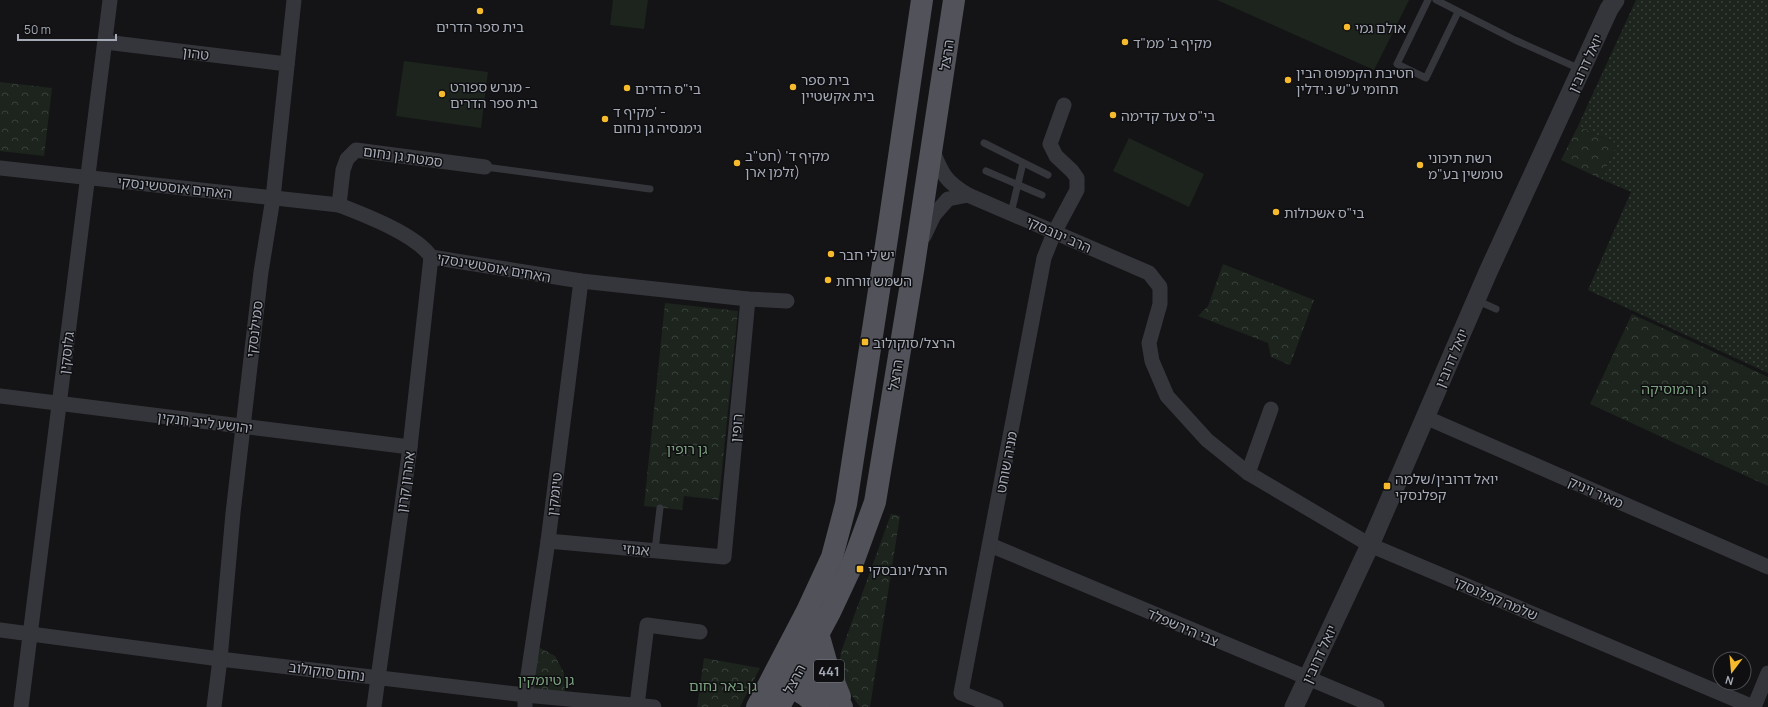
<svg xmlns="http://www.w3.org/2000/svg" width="1768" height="707" font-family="Manrope,'Noto Sans Hebrew',sans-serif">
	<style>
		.grass { fill: url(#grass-dots) }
		.park { fill: url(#park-crowns) }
		.garden { fill: #1c241d }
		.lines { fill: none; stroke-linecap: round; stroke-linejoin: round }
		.service { stroke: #35363b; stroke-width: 7 }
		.minor { stroke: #35363b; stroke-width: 15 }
		.tertiary { stroke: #35363b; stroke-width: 19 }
		.primary { stroke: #51525a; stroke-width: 22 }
		.poi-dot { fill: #f6bb2c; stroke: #0f0f11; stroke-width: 1.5 }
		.labels { text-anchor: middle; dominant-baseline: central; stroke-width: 3; stroke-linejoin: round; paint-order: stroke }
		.shield { fill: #0f0f11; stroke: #787c85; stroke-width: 1 }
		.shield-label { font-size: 13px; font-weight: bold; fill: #a5aab7 }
		.poi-label { font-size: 14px; fill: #a5aab7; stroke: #0f0f11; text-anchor: start }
		.street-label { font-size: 14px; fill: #a5aab7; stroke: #0f0f11 }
		.park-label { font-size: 14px; fill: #7ca280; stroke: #0f0f11 }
	</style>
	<defs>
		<pattern id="grass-dots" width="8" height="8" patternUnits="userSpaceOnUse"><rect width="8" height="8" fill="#1c241d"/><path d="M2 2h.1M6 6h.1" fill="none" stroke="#3a413c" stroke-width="1.8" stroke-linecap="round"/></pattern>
		<pattern id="park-crowns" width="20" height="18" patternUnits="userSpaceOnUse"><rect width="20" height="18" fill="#1c241d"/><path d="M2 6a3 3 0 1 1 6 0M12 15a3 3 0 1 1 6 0" fill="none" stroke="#3a413c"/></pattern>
	</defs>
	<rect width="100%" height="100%" fill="#141416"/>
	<polygon class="grass" points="1636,0 1768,0 1768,373 1588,290 1631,192 1601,179 1617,144 1578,126"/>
	<g class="park">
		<polygon points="0,82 52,88 44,156 0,151"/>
		<polygon points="1578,126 1617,144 1601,179 1561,160"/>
		<polygon points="1223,264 1314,300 1290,365 1271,357 1268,343 1198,316 1208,306"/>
		<polygon points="665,303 738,311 719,500 684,496 682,510 644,506"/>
		<polygon points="1632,314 1768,377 1768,486 1590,404"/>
		<polygon points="891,514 900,516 870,707 860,707 838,676 841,652"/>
		<polygon points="533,644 555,656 564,673 565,698 525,695"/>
		<polygon points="704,658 760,668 740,707 697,707"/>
	</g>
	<g class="garden">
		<polygon points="613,0 648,0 644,29 610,25"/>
		<polygon points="1217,0 1409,0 1374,70"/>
		<polygon points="404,61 488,72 481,128 396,116"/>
		<polygon points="1129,138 1204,174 1189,207 1113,171"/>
	</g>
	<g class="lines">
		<g class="service">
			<polyline points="1428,0 1397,64 1426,78 1458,12"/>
			<polyline points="1436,0 1515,40 1580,69"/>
			<polyline points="984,143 1048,175"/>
			<polyline points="485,167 650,189"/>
			<polyline points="986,171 1042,195"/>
			<polyline points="1011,213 1023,163"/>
			<polyline points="1476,300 1496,309"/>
			<polyline points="655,550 660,508"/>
		</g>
		<g class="minor">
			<polyline points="105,42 287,64"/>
			<path d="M932 149C942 174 945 181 968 195L1149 273 1160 287V304L1149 343 1152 361 1167 396 1207 440 1248 473 1370 545 1753 707"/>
			<path d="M0 168 339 205C365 215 417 235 431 257L581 281 748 299 787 301"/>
			<polyline points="339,205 343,170 347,159 356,150 485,167"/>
			<polyline points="924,236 934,215 948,199 968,195"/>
			<polyline points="0,396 410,447"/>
			<polyline points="1425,417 1768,567"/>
			<polyline points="1248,473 1271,409"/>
			<polyline points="548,541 724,557 748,299"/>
			<polyline points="990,545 1377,707"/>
			<polyline points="0,630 220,659 525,695 654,707"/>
			<polyline points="637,705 647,625 700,632"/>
			<polyline points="21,707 110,0"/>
			<polyline points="214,707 220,659 233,513 261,272 273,198 294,0"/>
			<polyline points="374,707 410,447 431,257"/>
			<polyline points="525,707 525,695 548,541 581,281"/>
			<polyline points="996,707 961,693 1044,258 1054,233 1077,190 1077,178 1072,171 1056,156 1050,144 1064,105"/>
			<polyline points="1754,707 1768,673"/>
		</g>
		<polyline class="tertiary" points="1294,707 1370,545 1488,272 1609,9 1615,0"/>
		<g class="primary">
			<polyline points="818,633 827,665 840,697"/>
			<path d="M785 668C789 668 794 668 798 669 813 673 834 694 842 707"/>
			<polyline points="782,673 790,686 805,695 819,707"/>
			<polyline points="757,707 807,611 832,557 846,504 888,232 922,0"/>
			<polyline points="779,707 830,612 852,565 875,502 913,271 954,0"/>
		</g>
	</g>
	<g class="poi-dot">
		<circle cx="480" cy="11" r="4"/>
		<circle cx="1347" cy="27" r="4"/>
		<circle cx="1125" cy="42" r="4"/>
		<circle cx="1288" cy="80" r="4"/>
		<circle cx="793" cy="87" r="4"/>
		<circle cx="627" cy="88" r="4"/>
		<circle cx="442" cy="94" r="4"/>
		<circle cx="1113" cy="115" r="4"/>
		<circle cx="605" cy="119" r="4"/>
		<circle cx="737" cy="163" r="4"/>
		<circle cx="1420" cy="165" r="4"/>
		<circle cx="1276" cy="212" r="4"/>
		<circle cx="831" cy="254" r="4"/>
		<circle cx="828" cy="280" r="4"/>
		<rect x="861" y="338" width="8" height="8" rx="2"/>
		<rect x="1383" y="482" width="8" height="8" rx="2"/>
		<rect x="856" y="565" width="8" height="8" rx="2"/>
	</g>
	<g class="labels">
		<rect class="shield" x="814" y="660" width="30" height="22" rx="3"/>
		<g class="shield-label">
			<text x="829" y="671">441</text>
		</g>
		<g class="poi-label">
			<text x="480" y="26" text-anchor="middle">בית ספר הדרים</text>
			<text x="1355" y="27">אולם גמי</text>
			<text x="1133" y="42">מקיף ב' ממ"ד</text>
			<text x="1296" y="72">חטיבת הקמפוס הבין<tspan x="1296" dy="16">תחומי ע"ש נ.ידלין</tspan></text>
			<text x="801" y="79">בית ספר<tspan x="801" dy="16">בית אקשטיין</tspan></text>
			<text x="450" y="86">מגרש ספורט -<tspan x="450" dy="16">בית ספר הדרים</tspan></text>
			<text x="635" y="88">בי"ס הדרים</text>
			<text x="613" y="111">מקיף ד' -<tspan x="613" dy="16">גימנסיה גן נחום</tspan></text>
			<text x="1121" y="115">בי"ס צעד קדימה</text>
			<text x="745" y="155">מקיף ד' (חט"ב<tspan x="745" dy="16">זלמן ארן)</tspan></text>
			<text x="1428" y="157">רשת תיכוני<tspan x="1428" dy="16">טומשין בע"מ</tspan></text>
			<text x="1284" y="212">בי"ס אשכולות</text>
			<text x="839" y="254">יש לי חבר</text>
			<text x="836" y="280">השמש זורחת</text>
			<text x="873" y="342">הרצל/סוקולוב</text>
			<text x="1395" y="478">יואל דרובין/שלמה<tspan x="1395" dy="16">קפלנסקי</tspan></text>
			<text x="868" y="569">הרצל/ינובסקי</text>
		</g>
		<g class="street-label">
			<text transform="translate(196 53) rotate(7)">טהון</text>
			<text transform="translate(946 55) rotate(-82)">הרצל</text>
			<text transform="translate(1585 63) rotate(-65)">יואל דרובין</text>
			<text transform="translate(403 156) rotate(8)">סמטת גן נחום</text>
			<text transform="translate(175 187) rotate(6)">האחים אוסטשינסקי</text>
			<text transform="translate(1059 234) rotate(24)">הרב ינובסקי</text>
			<text transform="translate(494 267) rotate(10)">האחים אוסטשינסקי</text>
			<text transform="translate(254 329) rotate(-83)">סמילנסקי</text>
			<text transform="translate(66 353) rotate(-83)">גלוסקין</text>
			<text transform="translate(1451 358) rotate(-67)">יואל דרובין</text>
			<text transform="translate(895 375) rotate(-81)">הרצל</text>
			<text transform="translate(205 422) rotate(7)">יהושע לייב חנקין</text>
			<text transform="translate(736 428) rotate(-85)">רופין</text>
			<text transform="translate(1006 462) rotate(-79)">מניה שוחט</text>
			<text transform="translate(405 482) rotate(-82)">אהרון קרון</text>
			<text transform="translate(1596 492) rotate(24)">מאיר ויניק</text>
			<text transform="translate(554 494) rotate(-83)">טיומקין</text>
			<text transform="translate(636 549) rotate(5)">אגוזי</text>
			<text transform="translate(1496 598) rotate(23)">שלמה קפלנסקי</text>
			<text transform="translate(1183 627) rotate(23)">צבי הירשפלד</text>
			<text transform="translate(1319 654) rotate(-65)">יואל דרובין</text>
			<text transform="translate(327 671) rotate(7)">נחום סוקולוב</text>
			<text transform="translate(794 679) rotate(-62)">הרצל</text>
		</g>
		<g class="park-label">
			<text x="1674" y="388">גן המוסיקה</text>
			<text x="687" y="448">גן רופין</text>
			<text x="546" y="679">גן טיומקין</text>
			<text x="723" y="685">גן באר נחום</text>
		</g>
	</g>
	<g transform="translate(1732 671) rotate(196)"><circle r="19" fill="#0f0f11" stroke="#4b4d53"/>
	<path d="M0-3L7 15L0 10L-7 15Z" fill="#f6bb2c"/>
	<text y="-6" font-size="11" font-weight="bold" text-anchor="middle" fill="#a5aab7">N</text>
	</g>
	<path d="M18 34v6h98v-6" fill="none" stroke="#a5aab7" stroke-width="2"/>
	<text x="24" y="34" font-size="12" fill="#a5aab7" stroke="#0f0f11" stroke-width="3" paint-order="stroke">50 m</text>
</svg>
